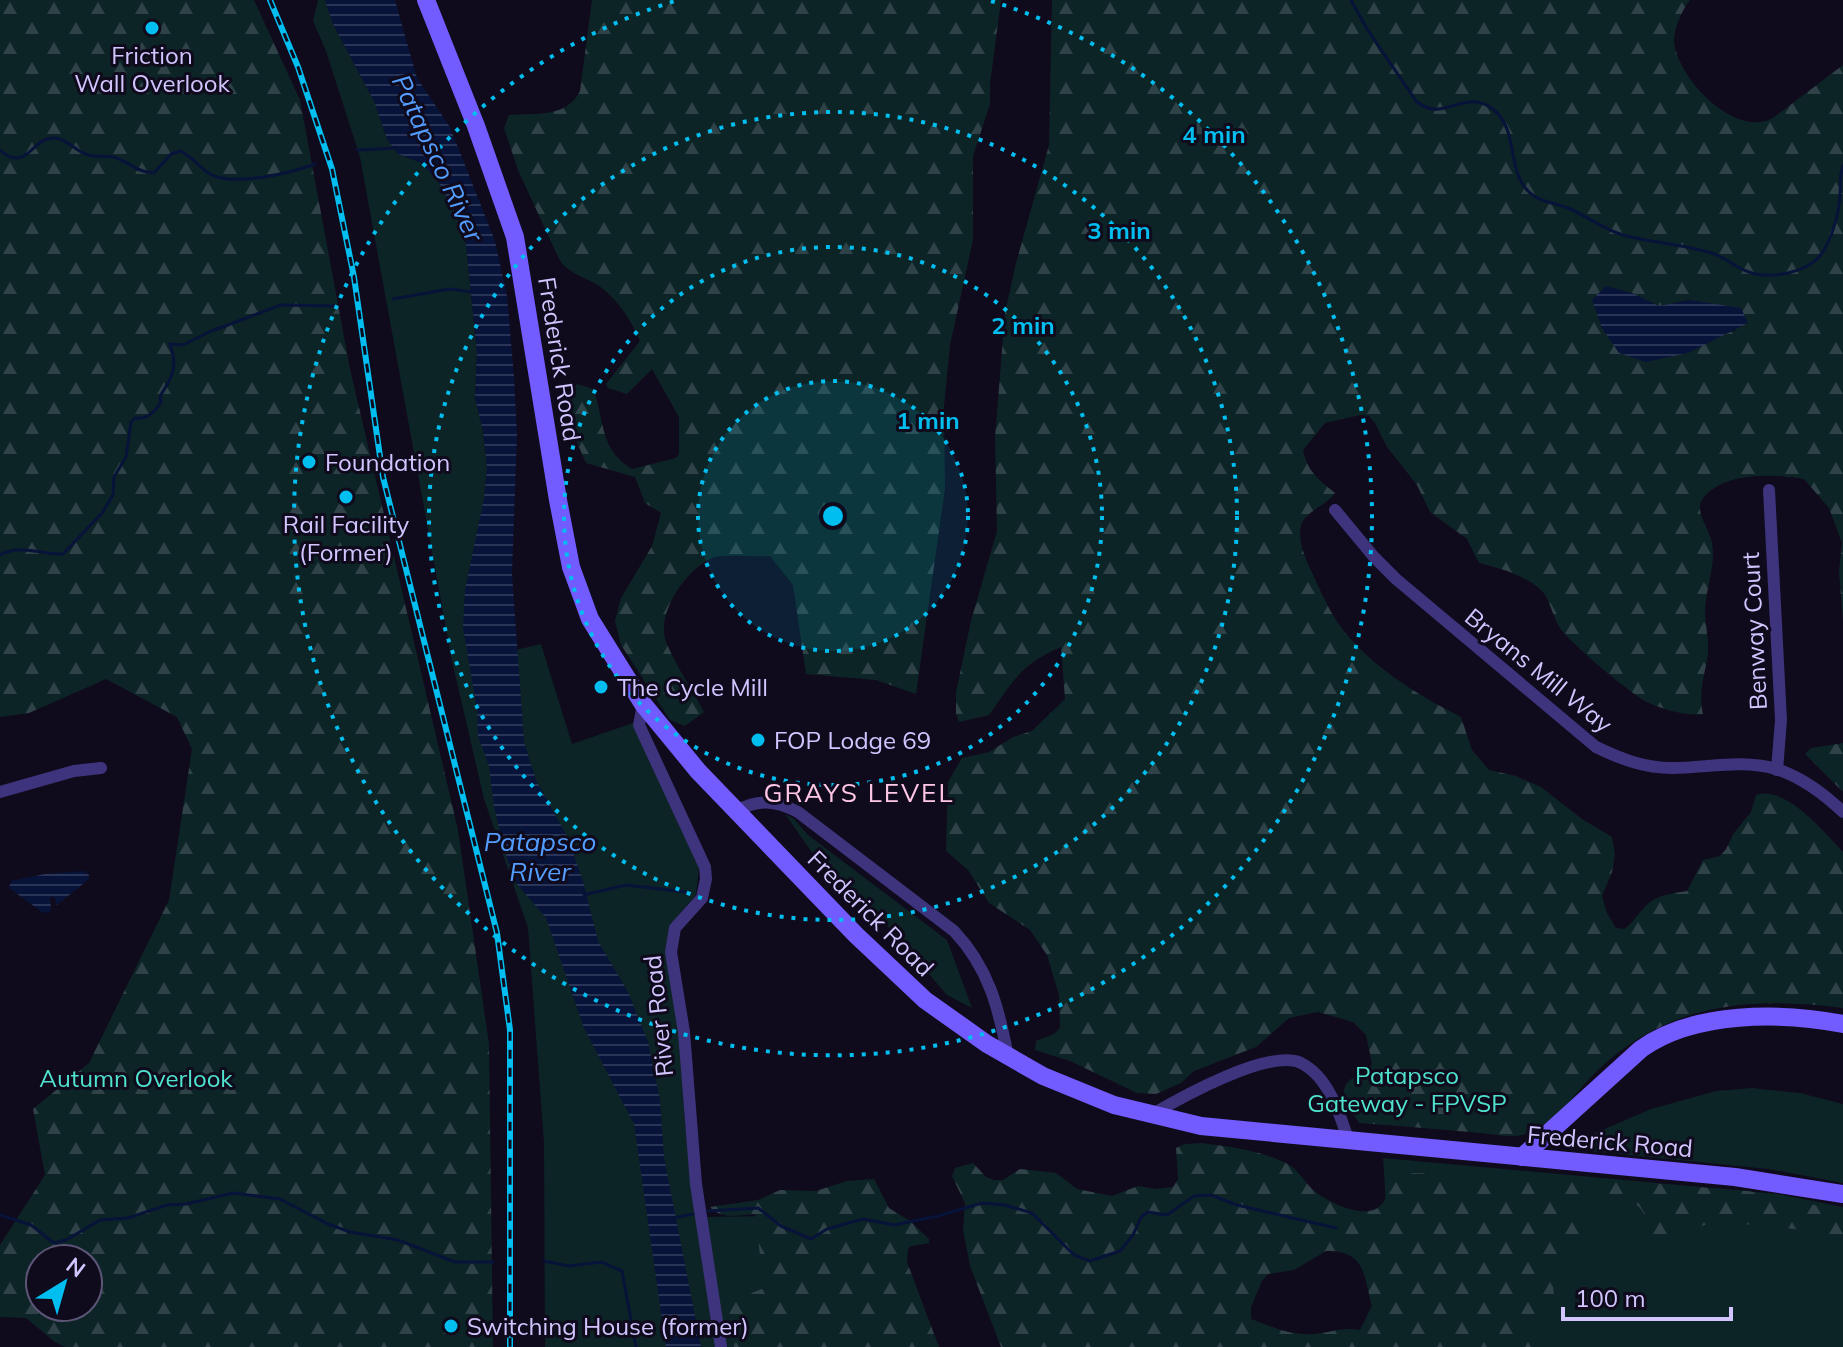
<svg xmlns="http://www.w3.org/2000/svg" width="1843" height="1347" font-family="Mulish,sans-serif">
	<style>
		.green { fill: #0d2426 }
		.forest { fill: url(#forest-firs); fill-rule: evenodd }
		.water { fill: url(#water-rules) }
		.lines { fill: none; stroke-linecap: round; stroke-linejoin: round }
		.stream { stroke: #071338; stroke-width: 3 }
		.street { stroke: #3e347d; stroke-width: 12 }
		.secondary { stroke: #725cff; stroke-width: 18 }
		.rail-casing { stroke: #00bef0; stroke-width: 6 }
		.rail { stroke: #0f0a1c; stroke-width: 3; stroke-dasharray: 9; stroke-linecap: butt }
		.ring { fill: none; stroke: #00bef0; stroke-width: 4; stroke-dasharray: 4 8 }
		.poi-dot { fill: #00bef0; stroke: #0f0a1c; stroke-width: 3 }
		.labels { text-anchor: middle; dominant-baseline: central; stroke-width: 6; stroke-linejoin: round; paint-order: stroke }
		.poi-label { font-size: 24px; fill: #d2c5ff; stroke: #0f0a1c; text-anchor: start }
		.street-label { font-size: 24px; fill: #d2c5ff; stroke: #0f0a1c }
		.park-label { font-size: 24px; fill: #4fe2cd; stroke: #0f0a1c }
		.water-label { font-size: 26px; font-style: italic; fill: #539dff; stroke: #0f0a1c }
		.neighbourhood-label { font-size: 26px; letter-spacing: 2px; fill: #ffc7e5; stroke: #0f0a1c }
		.centre { fill: #00bef0; stroke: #0f0a1c; stroke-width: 4 }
		.ring-label { font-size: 24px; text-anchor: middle; font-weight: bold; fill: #00bef0; stroke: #0f0a1c; stroke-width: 6; stroke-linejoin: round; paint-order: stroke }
	</style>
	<defs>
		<pattern id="forest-firs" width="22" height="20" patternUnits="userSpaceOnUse" patternTransform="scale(2)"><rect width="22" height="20" fill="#0d2426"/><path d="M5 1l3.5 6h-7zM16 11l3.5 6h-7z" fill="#2f4247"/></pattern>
		<pattern id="water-rules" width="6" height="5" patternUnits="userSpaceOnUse" patternTransform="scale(2)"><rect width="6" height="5" fill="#071338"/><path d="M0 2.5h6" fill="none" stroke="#2a3456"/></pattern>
	</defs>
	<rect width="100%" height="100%" fill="#0f0a1c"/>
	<g class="green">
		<polygon points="318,0 325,0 333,24 374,101 387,139 398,154 422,163 438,181 458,217 466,244 477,353 475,398 483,431 487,468 468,661 541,644 572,744 633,723 699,867 696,895 670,925 666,951 679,1034 685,1122 695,1217 787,1216 849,1347 545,1347 544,1143 528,928 484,799 452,661 360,157 326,51 313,21"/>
		<polygon points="785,814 794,819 808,835 947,940 972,1008 947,995 866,901 818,861"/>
		<polygon points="1752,1088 1800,1093 1843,1104 1843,1183 1768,1169 1589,1151 1565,1146 1651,1109 1716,1091"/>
		<polygon points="1383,1158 1778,1194 1843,1207 1843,1347 1395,1347"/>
	</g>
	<g class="forest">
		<path d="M0 0H254L300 100 350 369 458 830 489 1044 493 1347H65L55 1342 26 1318 0 1317V1245L45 1175 33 1109 89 1063 169 900 192 749 177 717 106 679 29 713 0 717ZM40 1259H88V1307H40Z"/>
		<path d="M592 0H1001L990 84V104L973 156V240L950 345 944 406 945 488 916 694 876 680 806 674 793 585 770 556C758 557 723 554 714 557 688 567 655 613 666 642 676 666 692 689 704 712L685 726 670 720 621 645 615 621 621 598 652 546 661 513 645 503 635 477 586 463 568 422 567 394 577 384 593 389C606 422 598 448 632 469L676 458 679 454V417L652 369 627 394 608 388 606 384 640 341C631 320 620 303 602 288 587 277 569 275 559 259L518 170 504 128 509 115C535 113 567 118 580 91Z"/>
		<path d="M1052 0H1690C1682 10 1674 28 1674 41 1677 78 1735 139 1773 118L1843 65V623L1839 571 1842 543 1829 508 1804 479C1775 474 1726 471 1704 497 1692 511 1710 528 1712 543 1716 567 1706 587 1705 610 1705 624 1709 639 1708 653 1705 675 1698 692 1703 714 1688 716 1664 710 1649 703 1633 696 1570 643 1560 628 1552 617 1551 600 1541 590 1525 575 1499 568 1479 563L1467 539 1430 512 1417 485 1387 447 1375 423 1369 416 1360 415 1325 423 1303 450C1307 471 1319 480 1335 493 1327 505 1304 512 1301 526 1297 544 1308 564 1315 579 1322 594 1329 610 1338 623 1368 665 1416 694 1461 717L1472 750 1489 770 1516 776 1541 787 1582 819 1612 837 1615 854 1612 872 1602 896 1607 913 1616 928 1624 929C1633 923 1636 916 1643 909 1654 895 1670 894 1687 891L1703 860 1720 856 1726 849 1734 833 1751 812 1756 795C1786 785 1824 832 1843 852V1008C1749 996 1666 1003 1595 1073 1571 1097 1556 1125 1522 1135 1510 1138 1492 1134 1480 1133 1440 1129 1399 1126 1359 1123 1352 1110 1335 1092 1350 1080 1359 1074 1366 1073 1372 1064L1366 1035 1353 1022 1318 1012 1289 1018 1256 1047 1194 1071 1181 1083 1156 1094 1137 1093 1070 1061 1035 1050 1036 1041 1054 1034 1060 1028 1059 995 1047 955 1030 930 989 903 968 870 946 851 948 782 962 758 989 752 1013 737 1032 731 1065 699 1061 647C1021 664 1013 681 989 715L959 722 956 714V692L971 621 997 531 995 437 1005 313 1016 263 1049 145ZM1632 293 1659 306 1690 300 1737 330 1721 335 1688 353Z"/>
		<polygon points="1843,743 1843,792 1805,754 1811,748"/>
		<path d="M1202 1143C1231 1147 1259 1150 1286 1163 1299 1170 1302 1179 1312 1189 1325 1201 1363 1220 1379 1207 1387 1200 1393 1184 1398 1175L1407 1173 1558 1176 1748 1191 1843 1211V1236C1800 1230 1755 1222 1712 1224 1701 1224 1693 1232 1683 1235 1673 1239 1663 1236 1652 1234 1649 1225 1645 1212 1638 1206 1623 1194 1592 1193 1583 1214 1578 1227 1584 1243 1587 1257 1576 1264 1563 1262 1552 1268L1555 1313 1536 1333 1533 1347H1001L970 1266 963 1230 965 1203 952 1176 955 1168 973 1163 986 1177 994 1180H1003L1020 1169 1048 1172 1056 1173 1077 1189 1112 1196 1138 1186 1156 1189 1173 1187 1178 1179 1176 1148 1185 1144ZM1326 1251C1366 1251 1363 1274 1372 1306L1360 1330C1339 1327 1334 1332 1315 1334 1291 1336 1272 1327 1251 1319V1307L1262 1281 1268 1274 1294 1270Z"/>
		<path d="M874 1179 889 1208 910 1221 929 1239V1243L911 1246 908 1249 907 1262 939 1347H734L727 1311 730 1302 764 1288 755 1214C740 1215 721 1220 710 1207L758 1200 780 1190 816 1191 847 1181Z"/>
	</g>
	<g class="water">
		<polygon points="325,0 395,0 417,78 450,127 495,241 507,296 514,376 517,435 512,574 524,742 536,780 567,836 583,881 598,941 628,992 648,1042 660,1100 664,1157 701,1347 666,1347 634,1124 584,1028 546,918 517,884 505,853 494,807 489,766 478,736 477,710 463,627 465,590 484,498 487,468 483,431 475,398 477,353 466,244 458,217 438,181 422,163 398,154 387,139 374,101 333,24"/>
		<polygon points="1606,286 1632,293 1659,306 1690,300 1741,308 1748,323 1688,353 1646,362 1619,353 1602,328 1592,300"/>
		<polygon points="84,871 89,875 89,879 57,905 54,897 50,897 51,910 48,913 42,912 9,888 11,881 45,874"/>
	</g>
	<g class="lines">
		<g class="stream">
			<path d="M1351 0 1367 29 1416 101C1444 125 1464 86 1494 110 1519 131 1506 170 1529 192 1539 202 1556 203 1568 208 1587 216 1603 229 1623 235 1652 243 1683 244 1712 253 1727 258 1739 271 1756 274 1775 278 1804 272 1818 258 1831 244 1839 214 1840 195 1841 184 1839 176 1843 165"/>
			<path d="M0 150C27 174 32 136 55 138 68 139 76 152 88 155 98 158 111 154 119 159 133 165 138 172 154 173L171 154 180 151C192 156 199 167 210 174 233 187 291 173 315 164"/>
			<polyline points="357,150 397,148"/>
			<polyline points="393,299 449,289 472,292"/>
			<path d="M0 555C19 543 41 555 63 554L102 513 113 495 114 477 126 457 131 422 135 418C147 420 155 412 161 402L160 396C173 377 178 366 170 344L183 345 209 332 281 305 335 306"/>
			<polyline points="584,895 626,885 686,892"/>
			<polyline points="708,1211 758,1208 781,1226 811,1239 827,1229 863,1219 894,1225 938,1216 982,1203 1005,1205 1032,1213 1074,1255 1090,1261 1120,1251 1133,1235 1141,1217 1148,1212 1167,1215 1194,1196 1211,1195 1237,1205 1336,1228"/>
			<polyline points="0,1215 31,1225 54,1243 66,1240 100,1220 128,1218 167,1205 186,1204 233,1193 280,1199 328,1224 350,1232 398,1240 455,1262 493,1262"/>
			<polyline points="673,1218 693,1214"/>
			<polyline points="544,1261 569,1266 601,1262 622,1271 636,1347"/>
		</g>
		<g class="street">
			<polyline points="1769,490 1781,720 1777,770"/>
			<path d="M1335 510 1374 557 1396 579 1596 747C1621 759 1644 768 1672 768 1707 768 1741 759 1776 769 1802 777 1824 794 1843 812"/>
			<polyline points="643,704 639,725 705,867 706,879 702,898 675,928 671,952 684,1032 696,1184 721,1347"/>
			<polyline points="0,792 74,771 101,768"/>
			<path d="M736 811C758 799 775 800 798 812L954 931C989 968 999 1009 1008 1057"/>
			<path d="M1151 1115C1180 1098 1269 1048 1301 1063 1329 1077 1340 1115 1349 1142"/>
		</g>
		<g class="secondary">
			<polyline points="426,0 476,126 515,237 558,500 571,567 590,619 643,704 698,771 856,935 925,1000 987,1044 1043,1076 1114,1105 1201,1126 1735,1177 1843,1194"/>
			<path d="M1522 1157 1641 1049C1694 1011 1781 1012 1843 1024"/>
		</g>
		<g class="rail-casing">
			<polyline id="rail" points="270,0 298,67 332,169 354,277 383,477 497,933 510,1030 510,1347"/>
		</g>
		<use href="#rail" class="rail"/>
	</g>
	<circle cx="833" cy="516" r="135" fill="#00bef0" fill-opacity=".12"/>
	<g class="ring">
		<circle cx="833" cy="516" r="135"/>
		<circle cx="833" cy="516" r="269"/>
		<circle cx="833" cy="516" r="404"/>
		<path d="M991 1A539 539 0 1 1 675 1"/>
	</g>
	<g class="poi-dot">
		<circle cx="152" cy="28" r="8"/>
		<circle cx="309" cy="462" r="8"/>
		<circle cx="346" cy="497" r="8"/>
		<circle cx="601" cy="687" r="8"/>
		<circle cx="758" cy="740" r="8"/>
		<circle cx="451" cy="1326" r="8"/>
	</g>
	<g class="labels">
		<g class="poi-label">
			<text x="152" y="55" text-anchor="middle">Friction<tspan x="152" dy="28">Wall Overlook</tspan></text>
			<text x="325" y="462">Foundation</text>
			<text x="346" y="524" text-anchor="middle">Rail Facility<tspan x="346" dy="28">(Former)</tspan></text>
			<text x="617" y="687">The Cycle Mill</text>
			<text x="774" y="740">FOP Lodge 69</text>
			<text x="467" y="1326">Switching House (former)</text>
		</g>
		<g class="street-label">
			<text transform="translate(560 359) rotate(81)">Frederick Road</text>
			<text transform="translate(1754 631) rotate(-93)">Benway Court</text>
			<text transform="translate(1539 670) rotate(39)">Bryans Mill Way</text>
			<text transform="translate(871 913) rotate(45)">Frederick Road</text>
			<text transform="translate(658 1016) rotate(-96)">River Road</text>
			<text transform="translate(1610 1141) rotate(5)">Frederick Road</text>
		</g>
		<g class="park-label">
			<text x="1407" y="1075">Patapsco<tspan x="1407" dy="28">Gateway - FPVSP</tspan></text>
			<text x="136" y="1078">Autumn Overlook</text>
		</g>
		<g class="water-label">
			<text transform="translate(438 158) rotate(65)">Patapsco River</text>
			<text x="540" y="841">Patapsco<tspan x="540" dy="30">River</tspan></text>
		</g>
		<g class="neighbourhood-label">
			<text x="859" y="792">GRAYS LEVEL</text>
		</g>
	</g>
	<circle cx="833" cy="516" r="12" class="centre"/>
	<g class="ring-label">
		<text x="1214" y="143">4 min</text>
		<text x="1119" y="239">3 min</text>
		<text x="1023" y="334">2 min</text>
		<text x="928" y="429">1 min</text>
	</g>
	<g transform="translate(64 1283) rotate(37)"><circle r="38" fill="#0f0a1c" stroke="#5d5577" stroke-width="2"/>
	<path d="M0-6L14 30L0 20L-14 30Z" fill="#00bef0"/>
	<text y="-12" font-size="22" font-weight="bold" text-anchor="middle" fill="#d2c5ff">N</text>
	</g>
	<path d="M1563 1307v12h168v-12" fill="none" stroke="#d2c5ff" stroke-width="4"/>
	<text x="1575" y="1307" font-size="24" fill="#d2c5ff" stroke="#0f0a1c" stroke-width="6" paint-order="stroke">100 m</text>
</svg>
